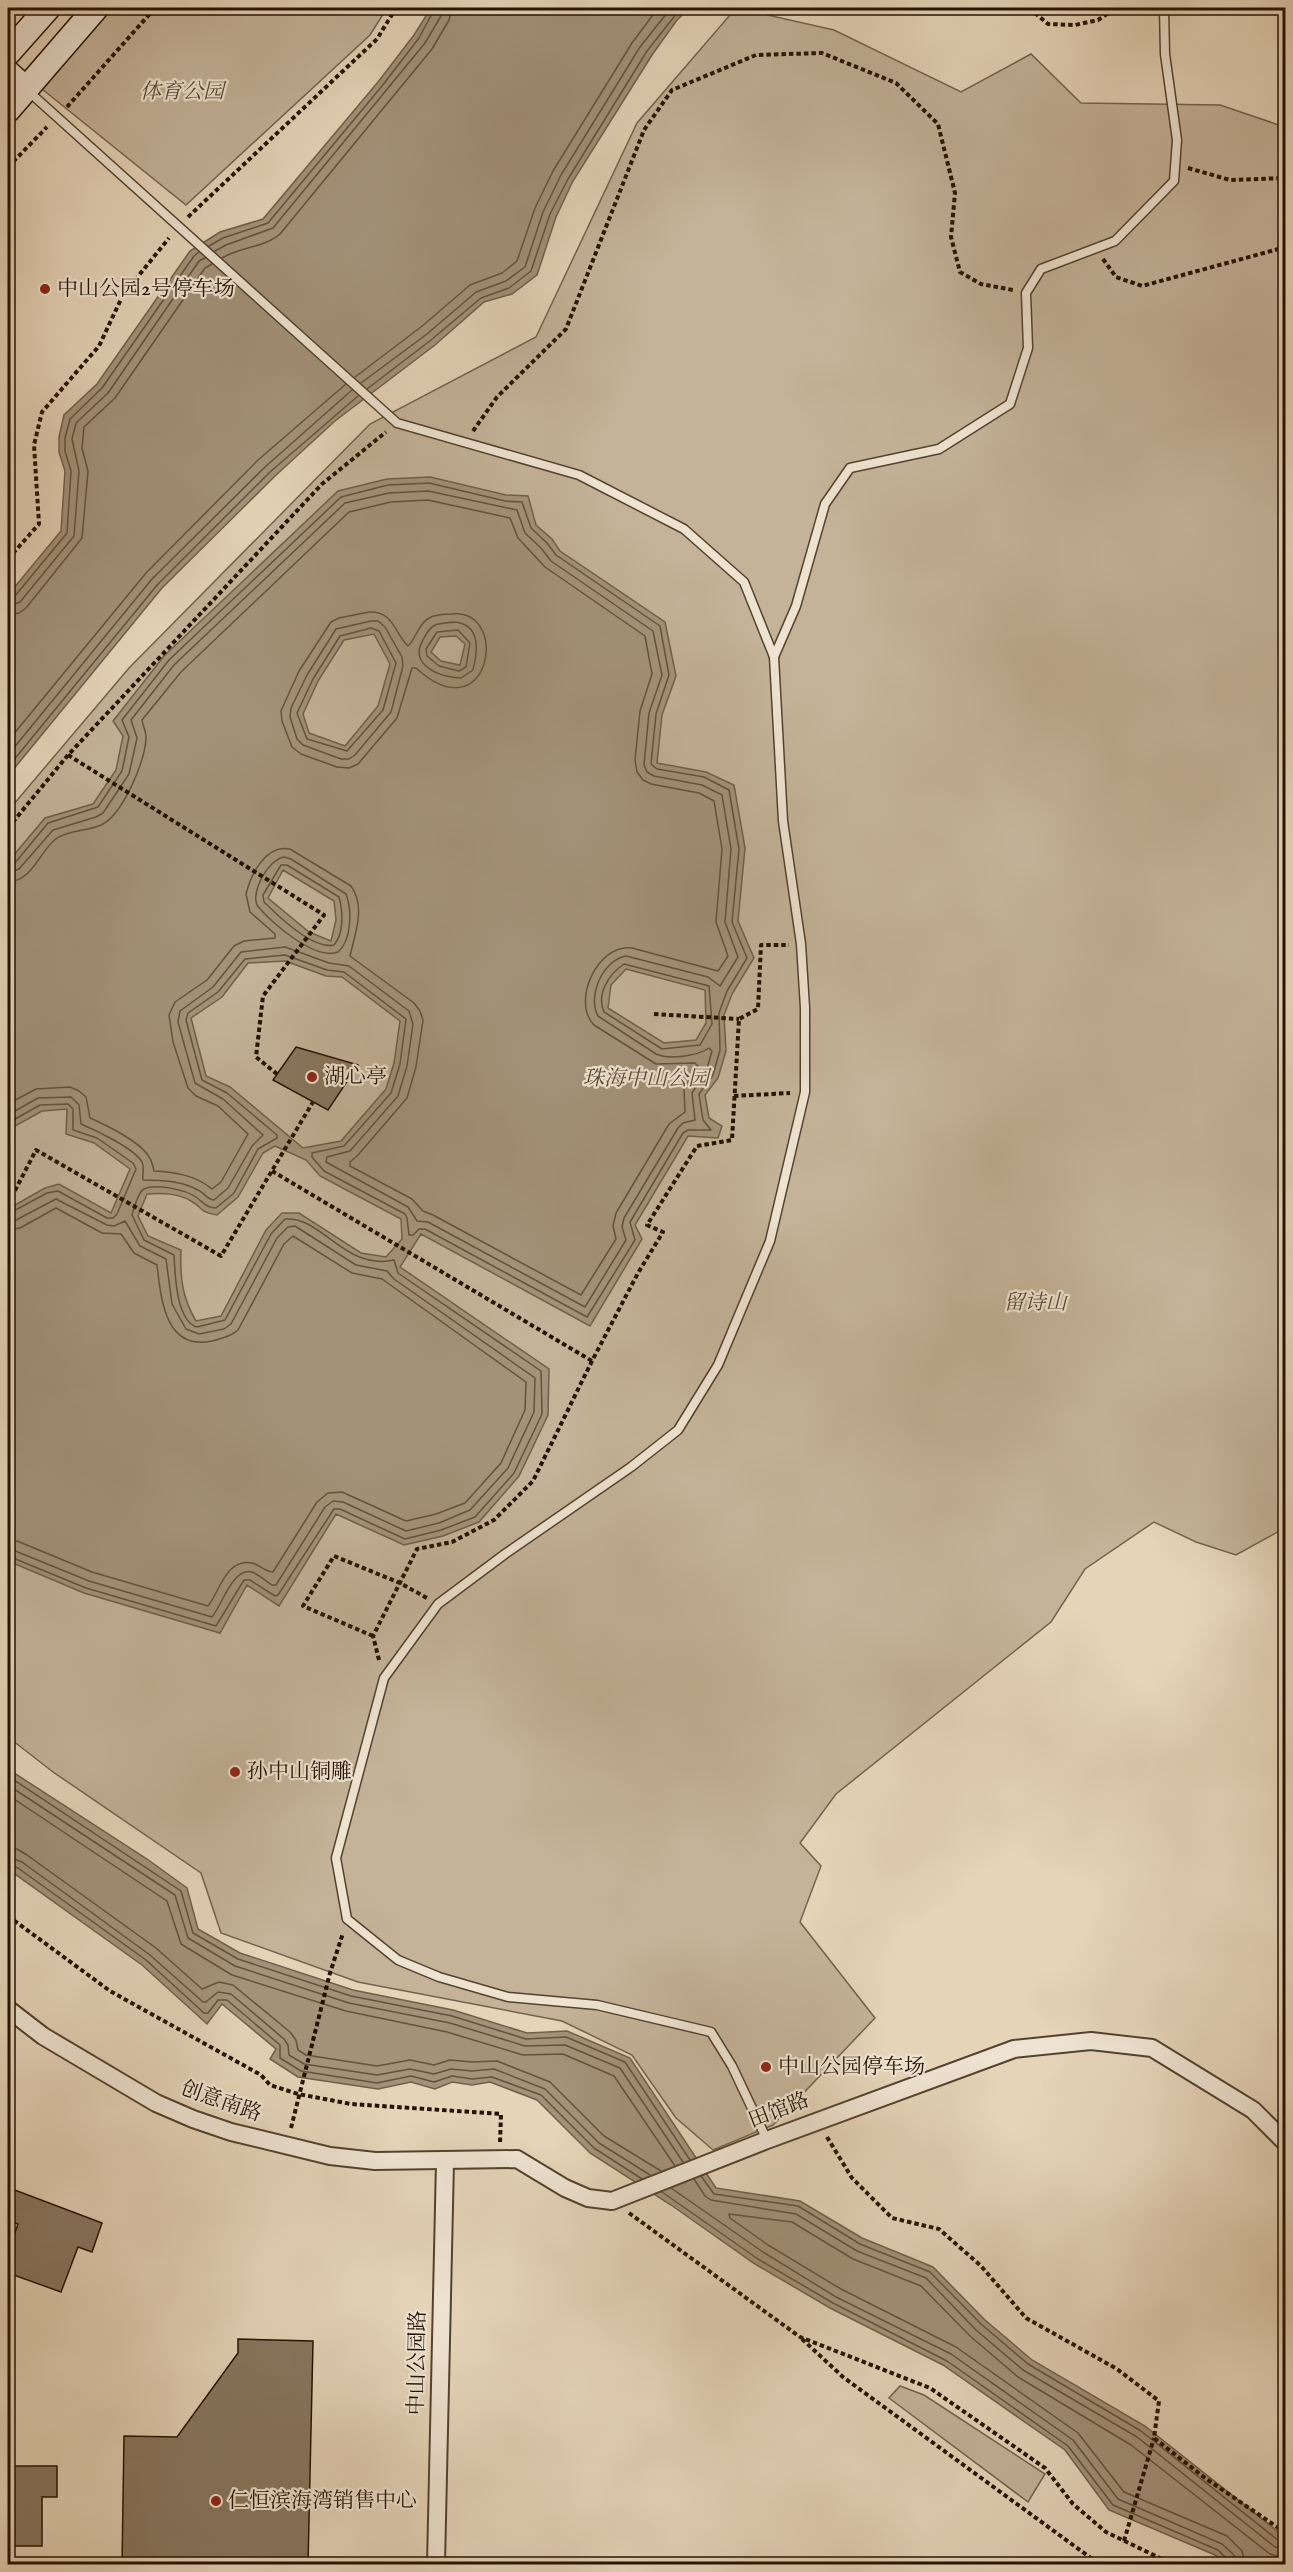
<svg xmlns="http://www.w3.org/2000/svg" width="1293" height="2572" font-family="'IM FELL English','Noto Serif SC',serif">
	<style>
		.green { fill: #c4b399; stroke: #74624c; stroke-width: 1.5 }
		.water { fill: #a39279; stroke: #705f49; stroke-width: 1.5; fill-rule: evenodd }
		.lines { fill: none; stroke-linecap: round; stroke-linejoin: round }
		.shore { stroke: #64523c; stroke-width: 1.5 }
		.building { fill: #887760; stroke: #241200; stroke-width: 1.5 }
		.lane-casing { stroke: #54422e; stroke-width: 11 }
		.street-casing { stroke: #54422e; stroke-width: 20 }
		.secondary-casing { stroke: #241200; stroke-width: 27 }
		.path { stroke: #241200; stroke-width: 4; stroke-dasharray: 4.5 3; stroke-linecap: butt }
		.lane { stroke: #eee3d1; stroke-width: 8 }
		.street { stroke: #eee3d1; stroke-width: 16 }
		.secondary { stroke: #eee3d1; stroke-width: 24 }
		.poi-dot { fill: #8f2418; stroke: #eee3d1; stroke-width: 2 }
		.labels { text-anchor: middle; dominant-baseline: central; stroke-width: 4.5; stroke-linejoin: round; paint-order: stroke }
		.park-label { font-size: 21px; font-style: italic; fill: #5c4a36; stroke: #eee3d1 }
		.poi-label { font-size: 21px; fill: #241200; stroke: #eee3d1; text-anchor: start }
		.street-label { font-size: 21px; fill: #241200; stroke: #eee3d1 }
	</style>
	<rect width="100%" height="100%" fill="#e5d4b8"/>
	<filter id="stains"><feTurbulence type="fractalNoise" baseFrequency=".00333" numOctaves="4"/><feColorMatrix values="0 0 0 0 .2 0 0 0 0 .09 0 0 0 0 .02 0 0 0 .5 -.17"/></filter>
	<radialGradient id="worn" r=".72"><stop offset=".6" stop-color="#630" stop-opacity="0"/><stop offset="1" stop-color="#630" stop-opacity=".3"/></radialGradient>
	<g class="green">
		<polygon points="105,8 387,8 370,35 186,205 37,85"/>
		<polygon points="736,8 834,30 961,92 1031,54 1081,103 1220,105 1285,127 1285,1528 1236,1555 1196,1542 1154,1522 1085,1569 1051,1622 836,1794 800,1843 821,1866 800,1922 875,2018 773,2125 713,2150 676,2118 632,2055 562,2021 358,1982 221,1933 201,1873 53,1772 8,1737 8,811 129,668 370,424 536,337 637,123"/>
		<polygon points="900,2386 924,2395 1045,2474 1028,2502 889,2398"/>
	</g>
	<g class="water">
		<polygon points="431,8 690,8 677,20 652,55 573,181 556,217 537,275 512,294 484,302 435,345 335,421 274,477 162,588 8,776 8,595 61,531 65,471 59,452 59,437 64,415 97,384 190,251 220,232 263,219 378,82 414,35"/>
		<path d="M792 8H857C836 19 814 12 792 8Z"/>
		<path d="M430 477 506 495 528 496 536 525 552 539 560 551 665 622 676 676 662 715 657 763 706 772 734 785 745 848 738 921 754 958 732 994 724 1015 726 1051 718 1078 705 1095 709 1118 722 1126 718 1138 688 1136 635 1225 642 1239 590 1326 421 1234 400 1267 549 1369 548 1415 519 1476 479 1522 443 1536 404 1545 336 1514 279 1606 247 1585 220 1633 84 1593 8 1561V1209L45 1188 59 1184 111 1213 130 1169 94 1143 66 1134 67 1109 42 1111 8 1130V862L45 818 93 804 116 770 123 736 113 721 164 656 338 491 387 479ZM374 634 390 664 378 706 345 746 309 733 303 714 318 681 344 640ZM456 636 465 644 460 665 441 661 431 652 440 637ZM283 870 334 901 336 920 331 941 309 932 268 898ZM285 961 326 976 342 977 400 1021 394 1063 386 1089 341 1141 303 1148 230 1087 206 1076 191 1018 222 997 248 963ZM626 969 705 990 706 1023 696 1040 664 1043 608 1008 611 985ZM275 1146 306 1160 320 1176 401 1219 402 1239 386 1257 361 1253 299 1213H282L266 1230 221 1316 196 1321C182 1297 180 1278 181 1250L148 1236 138 1216 147 1194C162 1193 178 1193 191 1201 205 1209 197 1211 217 1215L238 1197 263 1153Z"/>
		<polygon points="8,1769 147,1859 187,1888 198,1929 240,1953 353,1990 453,2010 527,2033 567,2031 630,2058 716,2188 800,2201 862,2238 933,2267 985,2320 1032,2360 1145,2426 1285,2537 1285,2564 1225,2564 1215,2555 1109,2510 1065,2450 943,2365 830,2308 755,2264 671,2205 590,2153 537,2100 490,2082 472,2085 452,2082 435,2089 411,2082 378,2089 298,2077 270,2059 276,2049 222,2004 207,2024 142,1965 8,1869"/>
	</g>
	<g class="lines">
		<g class="shore">
			<polyline points="209,246 223,238 268,223 382,86 419,38 435,8"/>
			<polyline points="215,251 226,245 273,228 425,43 441,16 443,8"/>
			<path d="M222 258C239 247 264 248 280 234L432 49 449 20 452 8"/>
			<polyline points="355,377 421,327 470,285 502,273 517,261 535,208 553,171 632,43 658,8"/>
			<polyline points="361,383 427,334 476,292 506,281 525,267 543,212 561,175 640,47 671,8"/>
			<polyline points="367,389 431,340 481,298 509,288 531,271 550,214 568,179 647,51 681,8"/>
			<polyline points="8,599 15,596 67,533 71,471 65,451 65,438 70,419 102,388 194,256 199,252"/>
			<polyline points="8,606 20,602 74,536 79,471 72,439 76,423 108,393 199,261 205,258"/>
			<path d="M369 612C394 611 394 633 408 646 416 639 418 624 429 618 436 614 445 614 452 614 512 609 489 735 416 668H412L397 718 358 764 349 768 337 767 301 754 292 747 282 721 281 711 299 671 331 622 339 618Z"/>
			<polyline points="8,615 19,613 26,608 82,538 88,471 82,448 84,427 115,398 205,268 212,264"/>
			<polygon points="371,621 378,621 385,627 402,657 403,666 391,712 355,755 349,759 341,759 303,745 297,739 290,717 291,708 307,675 336,629"/>
			<path d="M454 622C481 624 478 651 473 670L461 678C441 678 408 665 423 640 426 634 429 628 435 625 441 623 448 623 454 622Z"/>
			<polygon points="371,628 379,631 396,663 383,710 347,751 307,739 297,713 313,679 340,636"/>
			<polygon points="458,630 470,643 466,667 459,671 439,666 427,656 426,649 437,632"/>
			<polyline points="8,741 146,573 258,460 346,384"/>
			<polyline points="8,755 152,579 265,467 352,390"/>
			<polyline points="8,767 158,584 270,472 358,396"/>
			<path d="M284 857 291 859 346 894C352 910 352 940 338 952 315 961 270 922 257 905 251 891 268 860 284 857Z"/>
			<path d="M8 865 15 863 48 823 98 807 122 771 129 737 122 720 169 660 341 497 388 485 429 483 505 501 522 502 531 528 547 543 556 555 660 626 669 675 656 714 651 764 657 769 704 777 729 790 739 849 732 922 747 958 727 991 719 1013 720 1050 713 1075 699 1094 703 1120 711 1130H688L683 1133 630 1222 635 1240 587 1317 425 1229H419L413 1235H409L407 1218 405 1214 324 1171 312 1157V1153L344 1146 391 1093 400 1064 406 1019 344 972 327 970 285 955 245 959 218 992 188 1013 186 1020 202 1080 227 1093 277 1135V1138L258 1149 234 1193 216 1208C205 1207 204 1203 196 1197 186 1190 155 1183 144 1189 138 1192 134 1208 132 1215L144 1240 174 1255C175 1273 176 1321 197 1327L225 1320 271 1234 285 1219C322 1216 345 1271 394 1260L398 1273 541 1371 542 1414 514 1473 475 1517 441 1530 405 1539 340 1509H334L278 1595 275 1596 250 1580H244L216 1626 86 1588 8 1556"/>
			<path d="M281 865H287L339 897C343 911 344 934 334 945 313 950 278 916 264 902L263 895Z"/>
			<path d="M8 873 19 869 53 830 96 817 103 813 129 774 137 738 131 720 174 665 345 503 389 493 428 491 517 510 525 533 541 548 551 561 653 631 662 675 649 713 644 765 647 772 654 776 702 785 722 795 731 849 725 922 738 957 720 986 708 977 626 956C603 960 587 996 598 1016L656 1054C670 1060 697 1056 709 1048L712 1051 706 1072 692 1093 695 1120 683 1123 678 1128 624 1218 622 1227 626 1240 585 1307 428 1222 417 1221 408 1207 326 1162 327 1157 350 1151 398 1096 407 1066 413 1024 409 1011 349 966 329 963 285 947 241 952 213 987 180 1011 178 1022 195 1083 223 1099 263 1135 252 1146 228 1188 214 1200C206 1199 205 1193 198 1190 180 1180 163 1181 143 1180 142 1174 145 1168 142 1162 134 1148 95 1130 81 1124L79 1105 71 1097 38 1098 8 1115"/>
			<path d="M8 882C33 881 39 851 57 838 69 830 88 831 101 825 123 815 145 761 146 738 146 731 143 726 142 720L181 672 349 512 391 502 428 500 510 518 518 538 545 567 645 636 652 674 640 711 635 760 637 772 643 780 651 784 699 793 714 801 722 849 716 922 728 956 718 971 632 948C598 943 571 1001 594 1025L656 1064 695 1063 698 1066 684 1089 685 1112 669 1124 616 1213 613 1226 616 1239 581 1295 433 1215 423 1211 412 1199 350 1166V1162L358 1155 407 1098 416 1067 423 1020 420 1011 414 1003 350 956C355 934 366 907 351 886L290 849C266 844 251 874 246 894L250 912 275 934V938L244 941 234 946 207 980 175 1002 169 1015 173 1042 188 1088 196 1096 218 1106 248 1134 221 1182 212 1189C195 1175 175 1172 154 1171 153 1166 152 1161 149 1157 141 1142 106 1125 90 1118L86 1097 79 1091 70 1087 36 1089 8 1104"/>
			<path d="M624 964 709 986 712 1024 700 1045 662 1049 604 1012C596 994 609 974 624 964Z"/>
			<polyline points="8,1123 40,1105 68,1104 73,1109 73,1130 97,1138 133,1163 136,1169 117,1214 113,1218 107,1218 58,1191 47,1193 8,1214"/>
			<path d="M8 1221 16 1220 56 1199 107 1225 114 1226 125 1221 140 1246 166 1259 172 1304 186 1329 199 1334 224 1329 231 1324 277 1238 288 1227 295 1226 356 1265 387 1271 394 1279 535 1378 534 1412 508 1468 470 1510 439 1523 406 1531 343 1502 333 1501 325 1507 276 1585H272C266 1581 259 1575 252 1572 233 1567 222 1605 212 1617L89 1581 8 1548"/>
			<path d="M8 1230 20 1228 56 1208 102 1233 121 1234 134 1253 157 1265C161 1299 165 1351 212 1341 222 1338 230 1337 238 1330L284 1244 293 1236 352 1273 382 1279 526 1382 525 1410 501 1463 465 1503 436 1514 406 1521 342 1492 328 1493 317 1502 273 1572C265 1572 260 1565 252 1563 226 1558 220 1591 208 1606L92 1572 17 1541 8 1539"/>
			<polyline points="8,1776 181,1891 193,1933 238,1959 351,1996 452,2016 526,2039 566,2037 625,2062 690,2160"/>
			<polyline points="8,1785 175,1895 188,1938 235,1966 349,2003 450,2023 525,2046 565,2045 620,2068 683,2162"/>
			<polyline points="8,1795 167,1901 181,1944 232,1975 346,2011 447,2032 523,2055 563,2054 614,2076 675,2166"/>
			<polyline points="8,1848 17,1849 27,1855 156,1948 202,1989 219,1982 233,1985 290,2032 296,2040 298,2050 306,2055 377,2066 410,2060 434,2065 450,2060 472,2062 497,2061 550,2082 604,2136 661,2171"/>
			<polyline points="8,1857 22,1862 150,1955 203,2002 206,2002 218,1992 231,1994 284,2039 288,2045 289,2055 304,2064 377,2075 410,2069 434,2074 451,2069 472,2071 494,2069 545,2089 599,2143 650,2175"/>
			<polyline points="8,1864 18,1868 146,1960 204,2013 208,2013 218,2000 227,2000 280,2045 280,2058 301,2071 377,2083 411,2076 434,2082 452,2076 472,2079 492,2077 541,2095 594,2148 642,2179"/>
			<polyline points="701,2176 714,2194 798,2206 860,2244 930,2272 981,2324 1028,2364 1141,2431 1279,2541 1286,2542"/>
			<polyline points="694,2179 705,2196 711,2200 796,2214 857,2251 926,2278 976,2330 1023,2370 1137,2437 1275,2547 1286,2550"/>
			<polyline points="671,2188 763,2252 836,2297 951,2354 1073,2440 1118,2499 1222,2544 1234,2555 1236,2564"/>
			<polyline points="662,2192 758,2259 833,2303 947,2361 1068,2446 1113,2505 1218,2550 1227,2559 1229,2564"/>
			<polyline points="1245,2564 1242,2551 1227,2536 1124,2492 1078,2433 956,2347 841,2289 768,2245 730,2218 729,2214 792,2222 853,2259 921,2286 970,2336 1018,2377 1131,2445 1270,2554 1286,2559"/>
		</g>
	</g>
	<g class="building">
		<polygon points="296,1047 358,1065 328,1110 273,1080"/>
		<polygon points="12,2189 102,2223 92,2252 78,2247 61,2292 8,2273 8,2253 18,2224 8,2221 8,2201"/>
		<polygon points="238,2339 313,2341 308,2565 122,2565 124,2436 177,2437 238,2353"/>
		<polygon points="8,2466 57,2466 57,2497 42,2497 42,2546 8,2546"/>
	</g>
	<g class="lines">
		<g class="lane-casing">
			<g id="lane">
				<polyline points="27,90 397,423 579,475 684,529 744,582 774,657"/>
				<polyline points="767,2140 732,2066 711,2032 597,2005 508,1997 439,1977 398,1960 347,1919 336,1858 384,1678 438,1604 505,1554 631,1467 678,1430 718,1365 770,1241 805,1092 805,1008 801,944 783,821 774,657 796,606 825,504 850,468 939,449 1010,404 1028,348 1026,293 1041,269 1115,241 1174,181 1177,140 1165,54 1164,8"/>
			</g>
		</g>
		<g class="street-casing">
			<g id="street">
				<polyline points="8,2009 43,2036 156,2103 193,2119 231,2132 330,2156 375,2161 517,2159 565,2188 588,2198 612,2201 767,2140 1014,2049 1091,2041 1152,2048 1253,2110 1286,2143"/>
				<polyline points="436,2564 445,2162"/>
			</g>
		</g>
		<g class="secondary-casing">
			<g id="secondary">
				<polyline points="8,53 48,8"/>
				<polyline points="8,73 26,89"/>
				<polyline points="8,110 96,8"/>
			</g>
		</g>
		<g class="path">
			<polyline points="1029,8 1048,24 1075,25 1098,20 1116,8"/>
			<polyline points="67,107 155,8"/>
			<polyline points="8,167 47,127"/>
			<polyline points="1188,168 1230,180 1286,178"/>
			<polyline points="188,217 377,39 396,8"/>
			<polyline points="1103,259 1116,277 1142,286 1286,247"/>
			<polyline points="473,431 497,397 566,329 644,130 672,90 756,55 822,53 896,83 938,124 955,193 951,237 960,272 981,284 1013,290"/>
			<polyline points="8,559 39,524 34,445 42,412 99,346 123,295 169,238"/>
			<polyline points="68,755 324,915 263,996 256,1057 277,1074"/>
			<polyline points="8,828 68,755 322,484 386,432"/>
			<polyline points="654,1014 739,1019"/>
			<polyline points="734,1096 790,1093"/>
			<polyline points="272,1171 592,1361"/>
			<polyline points="8,1204 36,1150 221,1256 313,1102"/>
			<polyline points="373,1636 303,1606 334,1556 400,1583 427,1598"/>
			<polyline points="379,1660 373,1636 417,1549 452,1542 494,1520 533,1481 592,1361 638,1273 663,1232 647,1225 697,1146 732,1140 739,1019 758,1009 761,945 789,945"/>
			<polyline points="8,1916 110,1991 261,2075 270,2085 298,2094 351,2104 501,2114 500,2143"/>
			<polyline points="291,2128 330,1973 343,1933"/>
			<polyline points="827,2137 852,2178 892,2218 939,2229 981,2266 1026,2318 1117,2369 1159,2401 1154,2438 1205,2478 1286,2533"/>
			<polyline points="629,2213 800,2337 930,2388 1045,2468 1073,2504 1106,2532 1172,2564"/>
			<polyline points="802,2339 843,2377 1099,2564"/>
			<polyline points="1124,2541 1154,2438"/>
		</g>
		<use href="#lane" class="lane"/>
		<use href="#street" class="street"/>
		<use href="#secondary" class="secondary"/>
	</g>
	<g class="poi-dot">
		<circle cx="45" cy="289" r="6"/>
		<circle cx="312" cy="1077" r="6"/>
		<circle cx="235" cy="1772" r="6"/>
		<circle cx="766" cy="2067" r="6"/>
		<circle cx="216" cy="2501" r="6"/>
	</g>
	<g class="labels">
		<g class="park-label">
			<text x="182" y="92">体育公园</text>
			<text x="646" y="1079">珠海中山公园</text>
			<text x="1035" y="1303">留诗山</text>
		</g>
		<g class="poi-label">
			<text x="57" y="289">中山公园2号停车场</text>
			<text x="324" y="1077">湖心亭</text>
			<text x="247" y="1772">孙中山铜雕</text>
			<text x="778" y="2067">中山公园停车场</text>
			<text x="228" y="2501">仁恒滨海湾销售中心</text>
		</g>
		<g class="street-label">
			<text transform="translate(221 2102) rotate(19)">创意南路</text>
			<text transform="translate(779 2111) rotate(-21)">田馆路</text>
			<text transform="translate(418 2363) rotate(-89)">中山公园路</text>
		</g>
	</g>
	<rect width="1293" height="2572" fill="none" stroke="#e5d4b8" stroke-width="30"/>
	<rect x="9" y="9" width="1275" height="2554" fill="none" stroke="#241200" stroke-width="3"/>
	<rect x="15" y="15" width="1263" height="2542" fill="none" stroke="#241200" stroke-width="1.5"/>
	<rect width="100%" height="100%" filter="url(#stains)"/>
	<rect width="100%" height="100%" fill="url(#worn)"/>
</svg>
